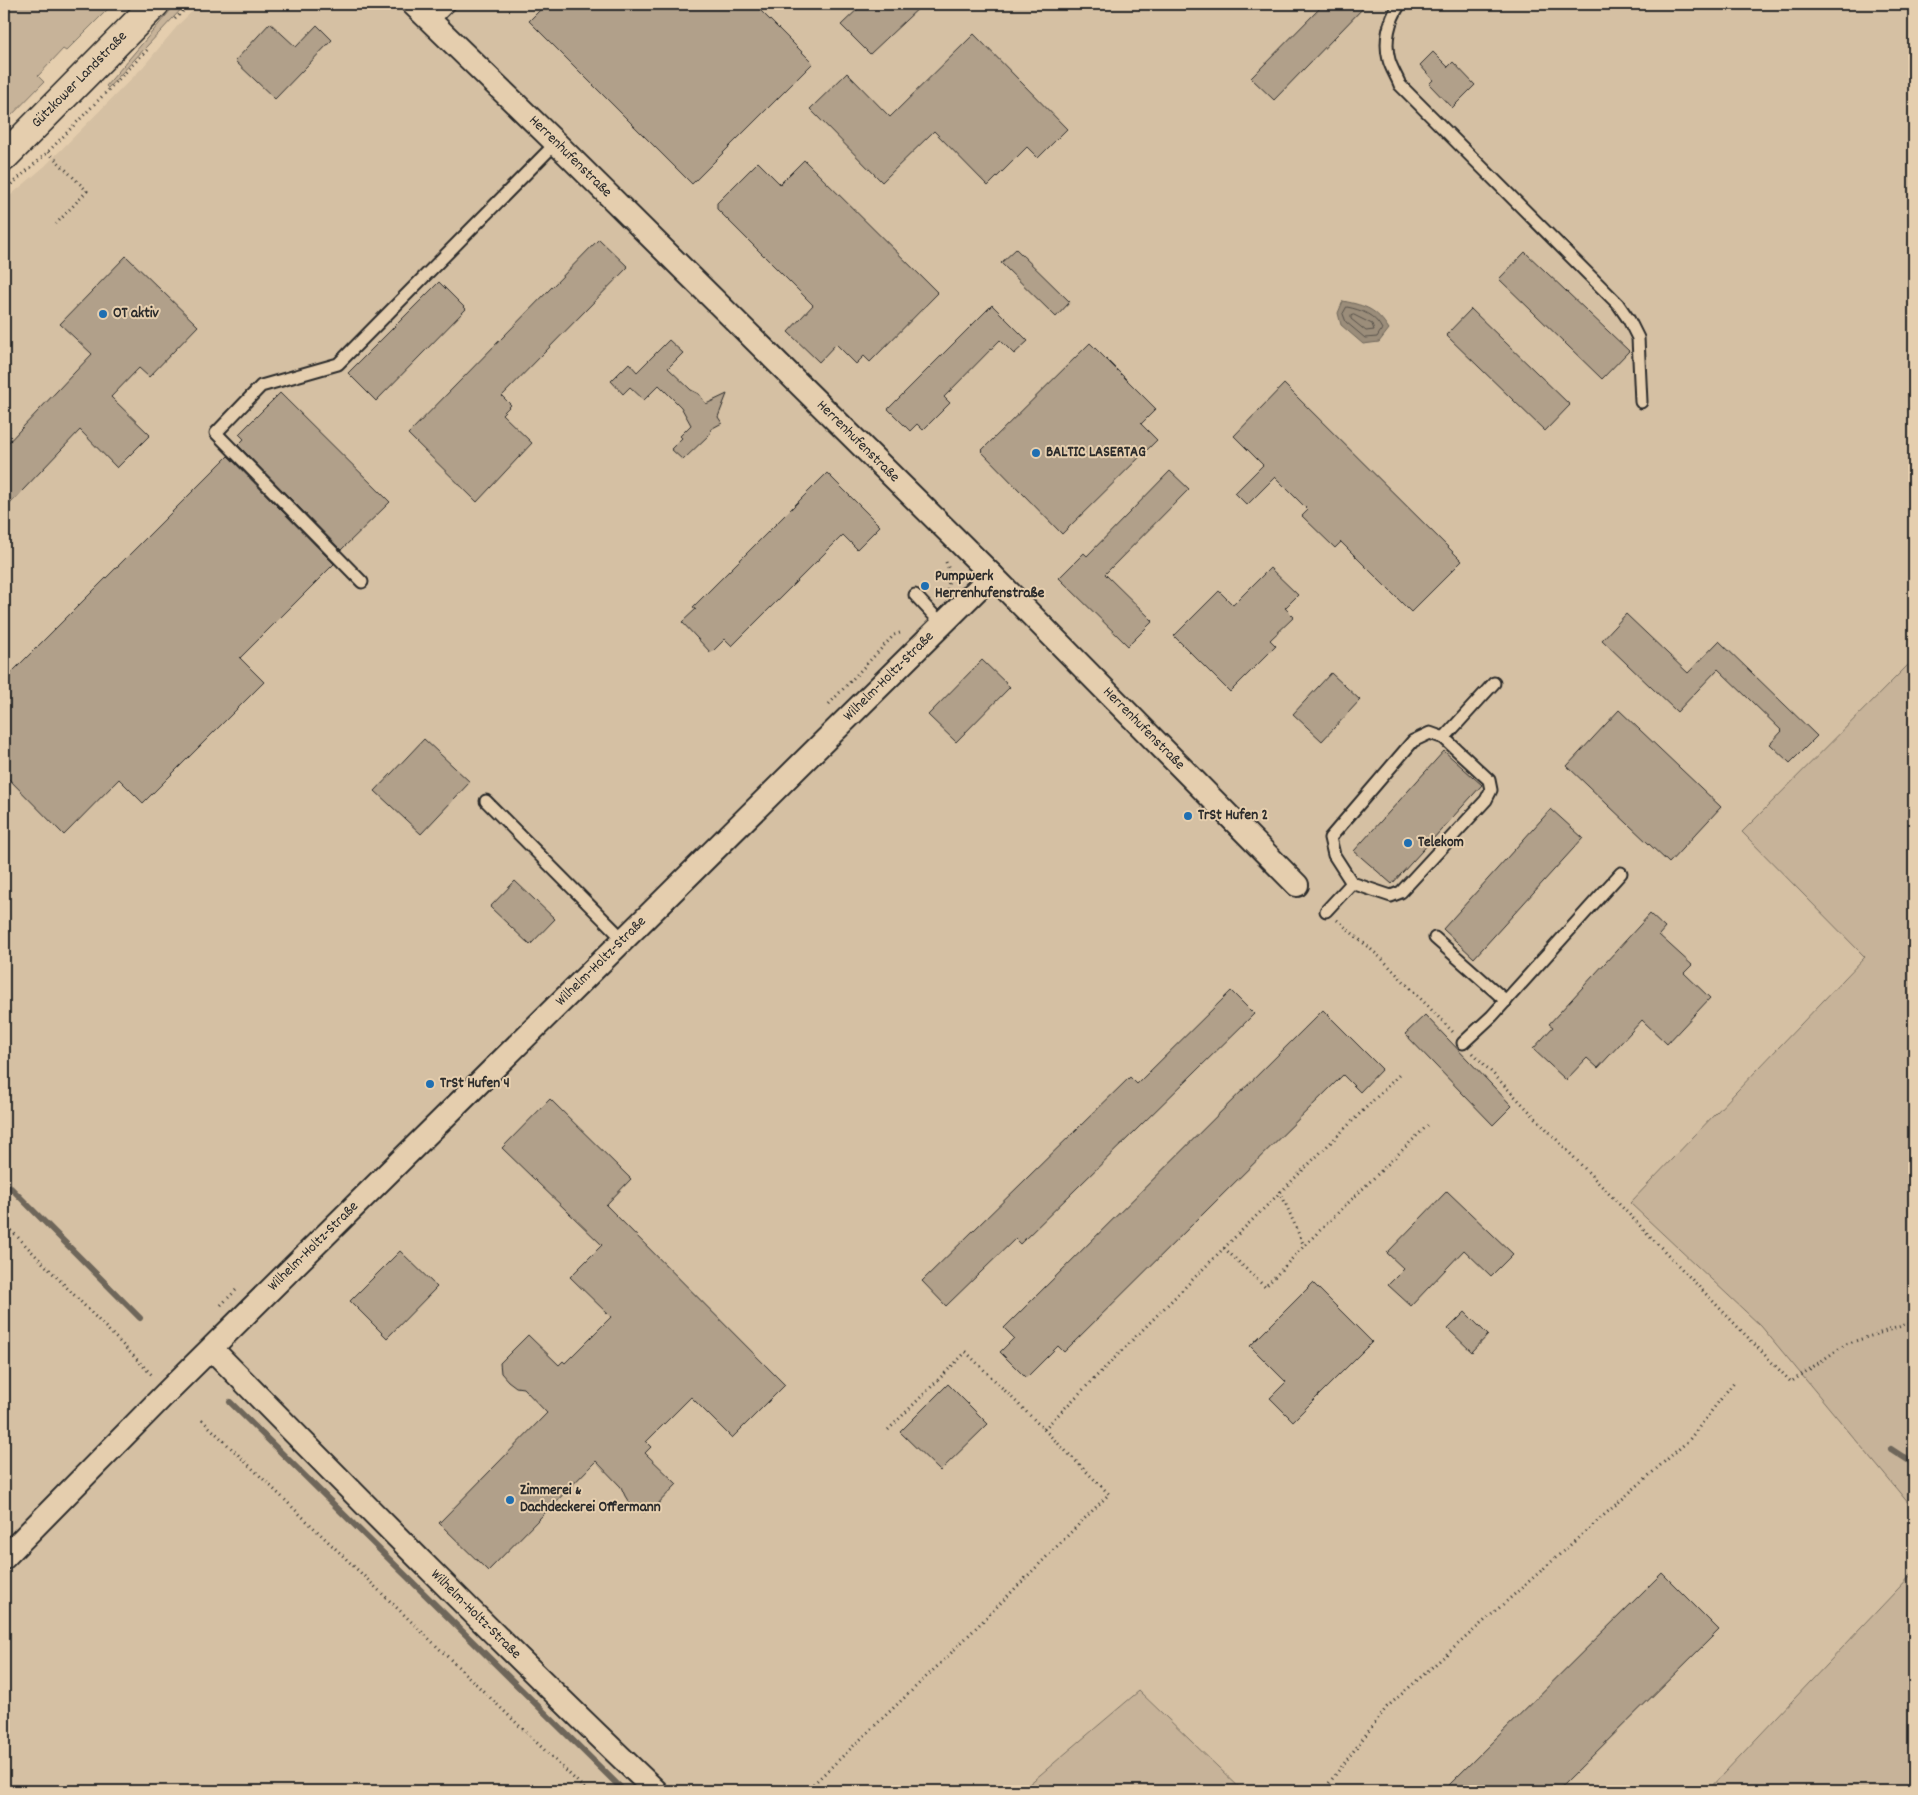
<svg xmlns="http://www.w3.org/2000/svg" width="1918" height="1795" font-family="Dekko,sans-serif">
	<style>
		.built { fill: #d5c0a3 }
		.green { fill: #c7b399; stroke: #796f62 }
		.water { fill: #9b8d7a; stroke: #6e665a }
		.lines { fill: none; stroke-linecap: round; stroke-linejoin: round }
		.shore { stroke: #58524b; stroke-width: 1 }
		.stream { stroke: #6e665a; stroke-width: 6 }
		.building { fill: #b1a08a; stroke: #2b2b2b }
		.lane-casing { stroke: #2b2b2b; stroke-width: 15 }
		.street-casing { stroke: #2b2b2b; stroke-width: 26 }
		.secondary-casing { stroke: #2b2b2b; stroke-width: 31 }
		.path { stroke: #2b2b2b; stroke-width: 3; stroke-dasharray: 1 4; stroke-linecap: butt }
		.lane { stroke: #e5ceae; stroke-width: 11 }
		.street { stroke: #e5ceae; stroke-width: 22 }
		.secondary { stroke: #e5ceae; stroke-width: 28 }
		.poi-dot { fill: #1f6fb2; stroke: #e5ceae; stroke-width: 2 }
		.labels { text-anchor: middle; dominant-baseline: central; stroke-width: 4; stroke-linejoin: round; paint-order: stroke }
		.street-label { font-size: 15px; fill: #2b2b2b; stroke: #e5ceae }
		.poi-label { font-size: 15px; font-weight: bold; fill: #2b2b2b; stroke: #e5ceae; text-anchor: start }
	</style>
	<rect width="100%" height="100%" fill="#e5ceae"/>
	<filter id="ink" filterUnits="userSpaceOnUse"><feTurbulence type="fractalNoise" baseFrequency=".02" numOctaves="2"/><feDisplacementMap in="SourceGraphic" scale="10" xChannelSelector="R" yChannelSelector="G"/><feConvolveMatrix kernelMatrix="1 2 1 2 8 2 1 2 1" color-interpolation-filters="sRGB"/></filter>
	<g filter="url(#ink)">
		<polygon class="built" points="200,4 1914,4 1914,659 1743,832 1865,957 1630,1203 1761,1326 1914,1510 1914,1572 1707,1791 1243,1791 1139,1691 1021,1791 4,1791 4,201 45,166 143,67 180,23"/>
		<g class="green">
			<polygon points="4,4 113,4 66,51 63,49 38,76 44,82 4,123"/>
			<polygon points="176,4 186,4 108,88 106,86"/>
			<polygon points="1914,659 1914,1510 1761,1326 1630,1203 1865,957 1742,832"/>
			<polygon points="1914,1572 1914,1791 1707,1791"/>
			<polygon points="1139,1691 1243,1791 1021,1791"/>
		</g>
		<path class="water" d="M1343 301C1367 306 1376 309 1389 329L1379 342 1363 344 1341 325 1338 313Z"/>
		<g class="lines">
			<g class="shore">
				<path d="M1347 307C1362 310 1375 315 1382 329L1377 337 1365 338 1346 322 1343 314Z"/>
				<polygon points="1354,315 1372,324 1374,330 1366,331 1351,319 1351,316"/>
			</g>
			<g class="stream">
				<polyline points="4,1181 140,1318"/>
				<polyline points="230,1402 620,1787"/>
				<polyline points="1891,1449 1914,1464"/>
			</g>
		</g>
		<g class="building">
			<polygon points="546,4 754,4 813,63 692,184 529,21"/>
			<polygon points="863,4 923,4 870,54 841,25"/>
			<polygon points="1324,4 1367,4 1274,100 1251,78"/>
			<polygon points="270,23 296,47 317,25 332,40 275,99 235,61"/>
			<polygon points="974,34 1067,129 1038,158 1027,147 988,186 934,131 882,182 810,109 847,73 890,117"/>
			<polygon points="1433,52 1448,67 1453,62 1475,85 1452,108 1429,84 1433,80 1420,65"/>
			<polygon points="804,160 938,293 870,362 864,356 856,364 836,344 819,362 788,332 813,305 717,209 717,203 758,162 780,184"/>
			<polygon points="599,239 628,267 502,396 511,405 502,414 532,443 477,502 408,434"/>
			<polygon points="1016,249 1070,302 1056,317 1001,263"/>
			<polygon points="1525,252 1629,351 1602,379 1499,279"/>
			<polygon points="126,256 198,326 149,377 139,368 111,397 150,435 117,468 80,430 4,510 4,447 92,354 60,324"/>
			<polygon points="439,282 466,309 376,401 348,373"/>
			<polygon points="992,305 1028,341 1014,354 1000,340 944,397 950,403 923,430 917,424 910,431 888,409"/>
			<polygon points="1471,309 1570,405 1545,431 1446,335"/>
			<polygon points="669,340 683,353 668,368 691,390 699,394 706,404 727,394 718,417 722,423 711,429 710,434 683,460 671,449 682,438 680,436 691,425 681,407 659,385 644,400 630,387 623,394 611,381 629,363 637,372"/>
			<polygon points="1090,343 1156,409 1141,424 1157,440 1062,534 981,451"/>
			<polygon points="1284,384 1462,561 1411,612 1341,542 1335,548 1302,516 1308,510 1275,477 1247,505 1235,493 1263,465 1234,436"/>
			<polygon points="280,393 390,502 341,550 238,445 244,439 239,434"/>
			<polygon points="228,456 334,564 240,658 264,682 143,803 119,779 64,835 4,774 4,680"/>
			<polygon points="1170,471 1189,489 1105,574 1153,621 1128,646 1059,578 1084,553 1087,556"/>
			<polygon points="827,473 880,526 857,549 843,535 732,646 725,639 711,653 682,622 696,609 693,607"/>
			<polygon points="1270,568 1298,595 1285,608 1294,617 1270,640 1276,646 1230,692 1174,636 1219,591 1233,605"/>
			<polygon points="1626,614 1688,673 1719,641 1817,736 1790,763 1770,744 1782,731 1718,669 1677,712 1602,640"/>
			<polygon points="982,660 1010,687 956,742 928,715"/>
			<polygon points="1331,673 1360,700 1322,741 1293,714"/>
			<polygon points="1619,710 1721,807 1669,863 1567,766"/>
			<polygon points="424,739 470,782 421,834 375,791"/>
			<polygon points="1444,751 1482,785 1392,884 1354,851"/>
			<polygon points="1551,809 1583,838 1474,958 1443,929"/>
			<polygon points="515,881 555,919 530,945 490,907"/>
			<polygon points="1650,914 1665,928 1659,935 1692,965 1684,973 1710,998 1667,1044 1642,1020 1598,1068 1587,1058 1566,1080 1533,1049 1553,1027 1549,1024"/>
			<polygon points="1231,991 1254,1014 1020,1244 1015,1239 946,1306 922,1281 1130,1077 1137,1084"/>
			<polygon points="1323,1010 1382,1069 1360,1092 1343,1075 1064,1352 1058,1346 1026,1378 1000,1352 1014,1338 1004,1328"/>
			<polygon points="1425,1015 1512,1106 1493,1125 1405,1034"/>
			<polygon points="550,1099 631,1179 606,1205 785,1385 732,1438 691,1397 646,1442 651,1447 645,1453 677,1484 651,1511 643,1512 630,1504 625,1496 621,1487 596,1461 488,1571 439,1523 547,1413 523,1388 516,1387 508,1381 501,1373 500,1363 528,1335 559,1365 563,1361 565,1363 611,1317 570,1277 602,1245 502,1148"/>
			<polygon points="1447,1191 1513,1254 1491,1276 1464,1250 1411,1306 1388,1285 1404,1269 1387,1253"/>
			<polygon points="400,1251 437,1287 387,1338 350,1301"/>
			<polygon points="1313,1283 1372,1342 1293,1421 1270,1398 1286,1382 1250,1346"/>
			<polygon points="1465,1312 1488,1335 1472,1352 1448,1329"/>
			<polygon points="948,1384 988,1424 940,1471 900,1432"/>
			<polygon points="1662,1573 1719,1630 1557,1791 1443,1791"/>
		</g>
		<g class="lines">
			<g class="lane-casing">
				<g id="lane">
					<path d="M1400 4C1389 20 1384 41 1389 60 1391 68 1397 77 1400 85L1618 304 1629 320 1638 338 1641 402"/>
					<polyline points="432,22 450,4"/>
					<polyline points="362,582 216,433 261,386 338,364 556,143"/>
					<polyline points="915,595 942,624"/>
					<polyline points="1444,738 1494,683"/>
					<polyline points="486,801 624,940"/>
					<polyline points="1326,911 1352,883 1334,855 1330,838 1413,741 1430,733 1444,738 1489,780 1491,790 1486,800 1401,892 1391,896 1352,883"/>
					<polyline points="1435,938 1506,1001"/>
					<polyline points="1463,1043 1492,1016 1621,873"/>
				</g>
			</g>
			<g class="street-casing">
				<g id="street">
					<path id="s1" d="M413 4 556 143 992 575 1297 885"/>
					<path id="s2" d="M212 1349C358 1498 505 1647 656 1791"/>
					<path id="s3" d="M4 1558 169 1390 992 575"/>
				</g>
			</g>
			<g class="secondary-casing">
				<g id="secondary">
					<path id="s4" d="M4 157 155 4"/>
				</g>
			</g>
			<g class="path">
				<polyline points="386,4 393,10"/>
				<polyline points="175,19 190,4"/>
				<polyline points="48,152 87,191 56,224"/>
				<polyline points="4,191 48,152 149,48"/>
				<polyline points="946,562 951,575 960,578"/>
				<polyline points="947,589 951,575"/>
				<polyline points="829,704 894,635 903,632"/>
				<polyline points="1337,920 1382,959 1453,1032"/>
				<polyline points="1473,1053 1791,1382 1846,1344 1914,1322"/>
				<polyline points="1280,1191 1304,1246"/>
				<polyline points="4,1223 153,1376"/>
				<polyline points="1224,1248 1265,1287 1304,1246 1430,1123"/>
				<polyline points="221,1305 236,1290"/>
				<polyline points="202,1420 587,1791"/>
				<polyline points="1044,1429 1224,1248 1401,1073"/>
				<polyline points="806,1791 944,1660 1109,1494 966,1352 886,1432"/>
				<polyline points="1323,1791 1387,1707 1689,1440 1734,1382"/>
			</g>
			<use href="#lane" class="lane"/>
			<use href="#street" class="street"/>
			<use href="#secondary" class="secondary"/>
		</g>
	</g>
	<g class="poi-dot">
		<circle cx="103" cy="314" r="5"/>
		<circle cx="1036" cy="453" r="5"/>
		<circle cx="925" cy="586" r="5"/>
		<circle cx="1188" cy="816" r="5"/>
		<circle cx="1408" cy="843" r="5"/>
		<circle cx="430" cy="1084" r="5"/>
		<circle cx="510" cy="1500" r="5"/>
	</g>
	<g class="labels">
		<g class="street-label">
			<text stroke="none"><textPath href="#s4" startOffset="108">Gützkower Landstraße</textPath></text>
			<text stroke="none"><textPath href="#s1" startOffset="219">Herrenhufenstraße</textPath></text>
			<text stroke="none"><textPath href="#s1" startOffset="624">Herrenhufenstraße</textPath></text>
			<text stroke="none"><textPath href="#s3" startOffset="1249">Wilhelm-Holtz-Straße</textPath></text>
			<text stroke="none"><textPath href="#s1" startOffset="1029">Herrenhufenstraße</textPath></text>
			<text stroke="none"><textPath href="#s3" startOffset="844">Wilhelm-Holtz-Straße</textPath></text>
			<text stroke="none"><textPath href="#s3" startOffset="439">Wilhelm-Holtz-Straße</textPath></text>
			<text stroke="none"><textPath href="#s2" startOffset="374">Wilhelm-Holtz-Straße</textPath></text>
		</g>
		<g class="poi-label">
			<text x="113" y="314">OT aktiv</text>
			<text x="1046" y="453">BALTIC LASERTAG</text>
			<text x="935" y="577">Pumpwerk<tspan x="935" dy="17">Herrenhufenstraße</tspan></text>
			<text x="1198" y="816">TrSt Hufen 2</text>
			<text x="1418" y="843">Telekom</text>
			<text x="440" y="1084">TrSt Hufen 4</text>
			<text x="520" y="1491">Zimmerei &amp;<tspan x="520" dy="17">Dachdeckerei Offermann</tspan></text>
		</g>
	</g>
	<rect width="1918" height="1795" fill="none" stroke="#e5ceae" stroke-width="20"/>
	<rect x="10" y="10" width="1898" height="1775" fill="none" stroke="#2b2b2b" stroke-width="2" filter="url(#ink)"/>
</svg>
